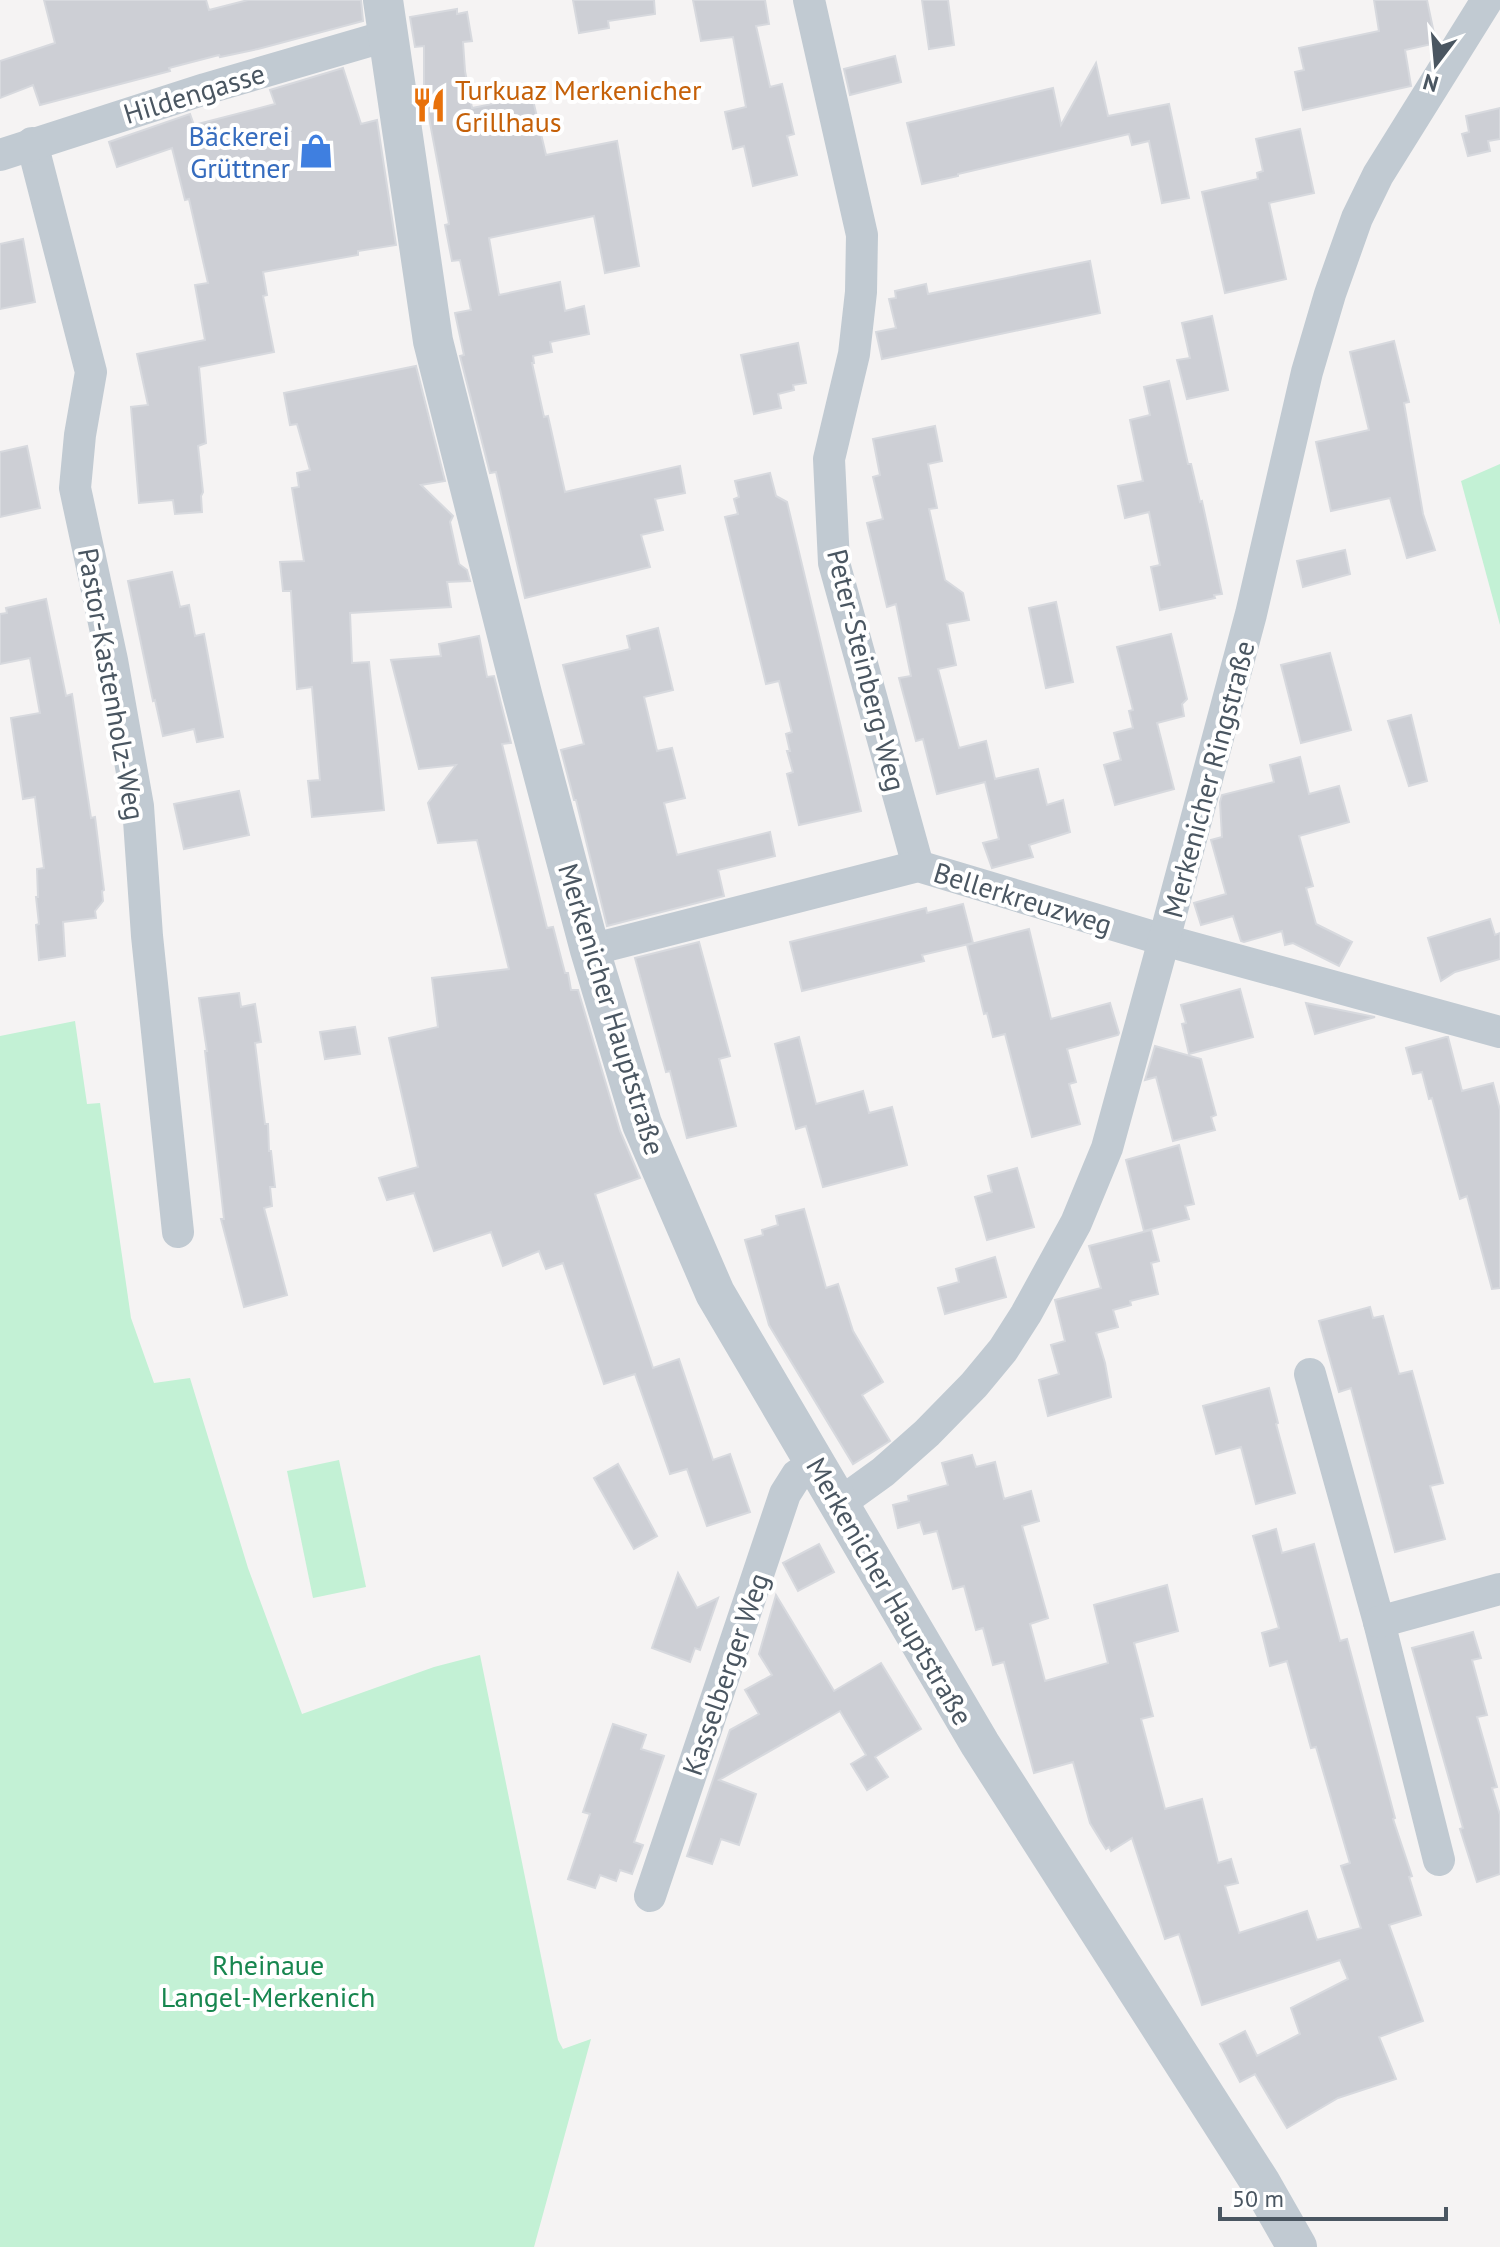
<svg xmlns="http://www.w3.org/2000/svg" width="1500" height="2247" font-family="'PT Sans',sans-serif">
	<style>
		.green { fill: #c3f1d5 }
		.building { fill: #cdcfd5; stroke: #d7d9de; stroke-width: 2 }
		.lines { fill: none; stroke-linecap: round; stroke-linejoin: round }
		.minor { stroke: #c1cad2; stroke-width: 32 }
		.tertiary { stroke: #c1cad2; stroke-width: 40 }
		.labels { text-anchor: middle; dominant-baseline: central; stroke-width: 8; stroke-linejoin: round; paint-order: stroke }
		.food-label { font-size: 28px; fill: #c56008; stroke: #fff; text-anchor: start }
		.street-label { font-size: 28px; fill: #4a5661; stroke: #fff }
		.shop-label { font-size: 28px; fill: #366cbe; stroke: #fff; text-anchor: end }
		.park-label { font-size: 28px; fill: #17864f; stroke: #fff }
	</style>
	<rect width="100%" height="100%" fill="#f5f3f3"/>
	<g class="green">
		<polygon points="1500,464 1500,625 1461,481"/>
		<polygon points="75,1021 87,1104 100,1103 131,1318 154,1383 190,1378 248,1568 302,1714 434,1667 480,1655 558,2040 563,2049 591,2039 534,2247 0,2247 0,1036"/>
		<polygon points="339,1460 366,1587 313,1598 287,1471"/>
	</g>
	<g class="building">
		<polygon points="44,0 206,0 209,10 248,0 361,0 363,21 258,49 220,57 219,55 169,68 170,71 40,105 33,85 0,98 0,61 55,43"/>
		<polygon points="573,0 654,0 655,14 608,21 609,28 579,33"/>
		<polygon points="693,0 765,0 769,24 756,26 770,87 782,84 794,134 787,136 797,175 753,186 744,146 733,149 725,112 746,107 733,37 701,41"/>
		<polygon points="922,0 948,0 954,45 929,49"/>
		<polygon points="1374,0 1427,0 1436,43 1405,50 1411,86 1303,110 1295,72 1304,70 1299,48 1379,31"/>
		<polygon points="457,9 457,14 467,12 472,41 463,42 465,71 472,108 532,96 546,155 617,141 639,266 605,273 594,216 489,238 499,295 560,282 565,311 584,306 589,334 550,342 552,352 533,356 534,363 532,363 544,417 548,416 565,492 680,466 685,493 655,499 663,530 641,535 650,567 525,598 496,472 490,473 460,356 464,355 455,313 471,310 460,260 452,261 445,225 449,224 424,91 424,46 415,47 410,17"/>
		<polygon points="895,56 901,82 850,95 844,69"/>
		<polygon points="1096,63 1108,116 1169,104 1189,198 1162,203 1149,141 1132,145 1129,134 958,174 958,176 922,184 907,123 1053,88 1061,125"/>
		<polygon points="343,68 361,124 377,120 396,245 358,251 358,255 263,272 267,295 263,296 274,352 199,367 206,443 198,446 203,492 201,496 202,512 175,514 173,500 139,503 131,407 148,405 137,354 205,340 195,285 208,283 189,199 185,200 172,148 117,167 109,142 190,114 194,125 275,104 270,90"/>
		<polygon points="1500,108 1500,139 1488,141 1490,151 1468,156 1462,134 1469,132 1466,116"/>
		<polygon points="1300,129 1314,193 1269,203 1286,279 1225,293 1202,192 1258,179 1257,173 1263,171 1256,139"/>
		<polygon points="23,239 35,302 0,309 0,244"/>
		<polygon points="1090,261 1100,313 882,359 876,332 896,328 889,299 896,298 895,291 926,284 928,294"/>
		<polygon points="1212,316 1228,390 1187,399 1177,360 1190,358 1182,323"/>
		<polygon points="1394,341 1409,402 1404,403 1423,514 1435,550 1407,558 1390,498 1331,511 1316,442 1369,430 1350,352"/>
		<polygon points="798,343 806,383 793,385 794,390 778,394 781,408 754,414 741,355"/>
		<polygon points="416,366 445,481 421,485 453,516 450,522 459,564 467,570 470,581 447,582 451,607 350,613 352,663 369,662 384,810 312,817 308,781 320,780 312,687 297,689 291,591 283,591 280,562 304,561 292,488 299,487 297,473 310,470 297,424 290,425 284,393"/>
		<polygon points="1169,381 1188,464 1191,464 1200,502 1202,501 1222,594 1214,595 1215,598 1160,610 1151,567 1160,565 1149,512 1125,518 1118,486 1143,481 1130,420 1150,415 1144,387"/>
		<polygon points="935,426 942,461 928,464 937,508 929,509 945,580 963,593 969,620 947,624 956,665 938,669 959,748 986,741 995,779 1038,769 1047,805 1063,800 1070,832 1029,845 1033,857 992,868 983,843 999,839 985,782 937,794 923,739 916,741 899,678 911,676 896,604 887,607 867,523 883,519 873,477 880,475 873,439"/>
		<polygon points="27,446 40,508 0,517 0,452"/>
		<polygon points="770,473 776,496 787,502 861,811 799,825 787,774 793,772 787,751 790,751 786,734 792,732 779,681 766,684 725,517 738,514 734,499 739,497 735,481"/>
		<polygon points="1345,550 1350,574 1303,587 1297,561"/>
		<polygon points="172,572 180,607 189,605 195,636 204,634 223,737 197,742 194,729 163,736 155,700 153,701 128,581"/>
		<polygon points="46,599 66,696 72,694 91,818 95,817 104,890 102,891 103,901 95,911 96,918 63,922 65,956 39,960 36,925 39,924 36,897 38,897 37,869 44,868 35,797 23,799 11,718 40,713 30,658 0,664 0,614 7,613 6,608"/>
		<polygon points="1056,602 1073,682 1046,688 1029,608"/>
		<polygon points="658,628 673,690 644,697 657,751 672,748 685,798 664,803 677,855 770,832 775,856 718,870 724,896 607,926 576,800 574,800 561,750 584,744 563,665 630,649 627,636"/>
		<polygon points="1171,634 1187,699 1182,704 1184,716 1157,723 1174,789 1115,805 1104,765 1121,760 1114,733 1133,728 1129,711 1133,710 1117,647"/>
		<polygon points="479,636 487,677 494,676 511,743 502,744 547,928 553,927 565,973 568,973 571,990 578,990 620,1131 640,1178 595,1194 653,1368 679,1359 713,1460 730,1454 750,1512 707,1526 687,1469 670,1474 635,1374 604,1384 563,1263 546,1269 539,1251 503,1266 491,1232 434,1251 414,1193 387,1200 379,1178 418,1167 389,1038 438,1027 432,978 509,969 477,840 438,843 428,803 456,765 419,769 391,660 441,656 439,644"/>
		<polygon points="1330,653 1351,730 1301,743 1281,665"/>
		<polygon points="1411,715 1427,781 1409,786 1388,721"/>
		<polygon points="1300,757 1309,794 1339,786 1349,822 1299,836 1313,886 1306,888 1316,924 1352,942 1339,966 1293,943 1285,945 1282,931 1244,942 1241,941 1233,916 1201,925 1194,903 1226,894 1211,840 1222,837 1220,802 1222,795 1274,782 1270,765"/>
		<polygon points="239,791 249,835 184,849 174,804"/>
		<polygon points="963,904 973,943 922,955 924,961 802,991 790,942 926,908 927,913"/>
		<polygon points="1490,919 1495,935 1500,933 1500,959 1455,972 1441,981 1428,938"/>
		<polygon points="1029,929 1051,1019 1110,1003 1119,1033 1118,1035 1067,1049 1076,1082 1069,1084 1080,1124 1032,1137 1005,1034 993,1037 987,1013 984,1014 967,945"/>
		<polygon points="699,942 730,1056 719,1059 736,1126 687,1138 670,1071 666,1072 635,958"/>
		<polygon points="1240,989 1253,1037 1189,1054 1182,1024 1186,1023 1181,1005"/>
		<polygon points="239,993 241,1007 255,1004 261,1042 255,1043 265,1124 268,1124 269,1151 271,1151 275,1187 270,1187 272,1206 264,1208 287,1295 244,1307 221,1219 224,1219 205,1051 207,1051 199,998"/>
		<polygon points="1306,1003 1370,1016 1375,1017 1315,1034"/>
		<polygon points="355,1027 360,1054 325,1059 320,1032"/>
		<polygon points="799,1037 816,1104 863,1091 869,1113 892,1107 907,1165 823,1187 806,1126 796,1129 775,1044"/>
		<polygon points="1446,1037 1448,1037 1462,1091 1493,1083 1500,1110 1500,1288 1492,1289 1467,1196 1460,1199 1432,1098 1429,1099 1422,1072 1413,1074 1406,1048"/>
		<polygon points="1155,1046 1201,1059 1216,1115 1211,1117 1215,1130 1173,1141 1156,1077 1145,1080"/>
		<polygon points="1179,1145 1194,1204 1185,1206 1189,1219 1144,1231 1126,1160"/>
		<polygon points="1017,1168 1034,1227 987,1240 975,1197 992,1192 988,1176"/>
		<polygon points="804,1209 826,1288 838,1284 853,1331 883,1382 862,1395 890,1441 853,1464 769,1325 745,1240 763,1235 762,1230 778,1225 776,1216"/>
		<polygon points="1151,1230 1159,1261 1151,1263 1158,1294 1130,1301 1131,1305 1113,1310 1118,1327 1096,1333 1105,1363 1111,1397 1048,1416 1039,1380 1059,1374 1051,1345 1065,1341 1055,1300 1101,1288 1089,1246"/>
		<polygon points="995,1257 1006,1297 945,1314 938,1288 959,1282 956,1269"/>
		<polygon points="1370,1307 1373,1318 1383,1316 1399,1374 1412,1371 1443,1483 1430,1486 1445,1539 1395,1552 1351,1388 1339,1392 1319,1321"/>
		<polygon points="1269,1388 1278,1423 1276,1424 1295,1493 1256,1504 1241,1447 1216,1454 1203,1406"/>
		<polygon points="972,1455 976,1467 995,1462 1004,1499 1031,1491 1039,1521 1022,1526 1048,1618 1030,1624 1045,1681 1108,1663 1094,1605 1167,1585 1178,1631 1134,1643 1153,1716 1141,1719 1165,1809 1202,1799 1218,1863 1231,1859 1238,1883 1225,1886 1239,1933 1307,1911 1317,1940 1361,1928 1341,1866 1350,1863 1316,1747 1311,1748 1287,1661 1270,1666 1262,1633 1279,1628 1253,1536 1276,1529 1282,1553 1314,1544 1340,1641 1347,1639 1395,1818 1393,1819 1412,1876 1409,1877 1421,1915 1389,1925 1423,2021 1379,2037 1396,2079 1338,2098 1287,2128 1255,2074 1240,2082 1220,2044 1245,2031 1257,2056 1300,2034 1291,2008 1348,1979 1340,1960 1202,2005 1179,1934 1165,1939 1132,1838 1111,1851 1109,1847 1106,1849 1090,1823 1073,1762 1034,1773 1004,1662 993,1665 983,1628 976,1630 964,1586 953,1589 937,1531 924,1534 920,1522 898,1528 893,1505 909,1501 908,1496 948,1485 942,1463"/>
		<polygon points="618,1464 657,1536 634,1549 594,1478"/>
		<polygon points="819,1544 834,1572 798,1591 783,1563"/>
		<polygon points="678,1573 697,1608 718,1598 700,1650 695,1648 690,1662 652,1648"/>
		<polygon points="776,1595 834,1691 881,1663 921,1729 875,1757 888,1777 867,1790 851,1764 866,1755 840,1711 719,1780 756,1794 739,1845 721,1839 712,1864 687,1856 730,1730 759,1714 745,1690 772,1675 759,1654"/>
		<polygon points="1473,1632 1481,1658 1472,1660 1487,1715 1477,1717 1497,1787 1492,1788 1500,1815 1500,1874 1477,1882 1460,1829 1463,1828 1412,1648"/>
		<polygon points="613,1724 646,1735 641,1749 664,1756 634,1842 643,1845 632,1874 620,1870 616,1881 600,1875 595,1888 568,1879 590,1814 583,1812"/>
	</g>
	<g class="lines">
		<g class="minor">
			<polyline points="809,0 862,235 861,292 854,354 829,459 834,563 918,866"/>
			<polyline points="32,143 91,372 80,435 75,488 112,660 138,806 147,936 178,1232"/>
			<polyline points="0,155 205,89 390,35"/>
			<polyline points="590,950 918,866 1164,940 1500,1032"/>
			<polyline points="1310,1374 1379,1622 1439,1860"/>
			<polyline points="840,1503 883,1472 927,1433 974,1385 1003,1350 1026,1314 1076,1223 1107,1148 1164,940 1251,614 1307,372 1330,294 1357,218 1378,175 1487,0"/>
			<polyline points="1379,1622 1500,1589"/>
			<polyline points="650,1896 785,1494 797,1475 816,1464"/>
		</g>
		<polyline class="tertiary" points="383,0 433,341 522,694 590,950 642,1124 715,1293 980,1744 1260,2182 1297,2247"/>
	</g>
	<defs>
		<g id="restaurant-bare" transform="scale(2.76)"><path d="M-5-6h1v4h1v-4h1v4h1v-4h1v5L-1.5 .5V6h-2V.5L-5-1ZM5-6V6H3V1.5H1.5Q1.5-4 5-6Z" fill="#e8710a" stroke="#fff" stroke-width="2.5" paint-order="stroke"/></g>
		<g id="shop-bare" transform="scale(2.76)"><path d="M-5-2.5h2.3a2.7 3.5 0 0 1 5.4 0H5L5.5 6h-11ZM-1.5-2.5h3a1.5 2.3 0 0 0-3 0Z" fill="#3f7fe0" stroke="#fff" stroke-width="2.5" paint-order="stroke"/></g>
	</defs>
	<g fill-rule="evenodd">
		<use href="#restaurant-bare" x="429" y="105"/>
		<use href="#shop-bare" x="316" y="151"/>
	</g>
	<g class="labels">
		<g class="food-label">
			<text x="455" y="89">Turkuaz Merkenicher<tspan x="455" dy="32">Grillhaus</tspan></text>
		</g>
		<g class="street-label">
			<text transform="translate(194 93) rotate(-17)">Hildengasse</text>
			<text transform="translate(867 670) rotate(76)">Peter-Steinberg-Weg</text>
			<text transform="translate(112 684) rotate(80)">Pastor-Kastenholz-Weg</text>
			<text transform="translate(1208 779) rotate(-75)">Merkenicher Ringstraße</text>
			<text transform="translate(1023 898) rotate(17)">Bellerkreuzweg</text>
			<text transform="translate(612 1009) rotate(73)">Merkenicher Hauptstraße</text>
			<text transform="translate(890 1591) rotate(60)">Merkenicher Hauptstraße</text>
			<text transform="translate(725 1674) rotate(-71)">Kasselberger Weg</text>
		</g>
		<g class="shop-label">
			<text x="290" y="135">Bäckerei<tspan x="290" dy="32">Grüttner</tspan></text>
		</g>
		<g class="park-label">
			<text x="268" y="1964">Rheinaue<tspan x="268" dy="32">Langel-Merkenich</tspan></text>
		</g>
	</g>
	<g transform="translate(1436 64) rotate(196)" stroke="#ffffff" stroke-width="6" paint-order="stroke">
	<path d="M0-6L14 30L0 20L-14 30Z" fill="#4a5661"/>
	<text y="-12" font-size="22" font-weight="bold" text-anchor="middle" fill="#4a5661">N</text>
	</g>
	<path d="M1220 2207v12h226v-12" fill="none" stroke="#4a5661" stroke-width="4"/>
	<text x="1232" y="2207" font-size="24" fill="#4a5661" stroke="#ffffff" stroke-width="6" paint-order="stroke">50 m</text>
</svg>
